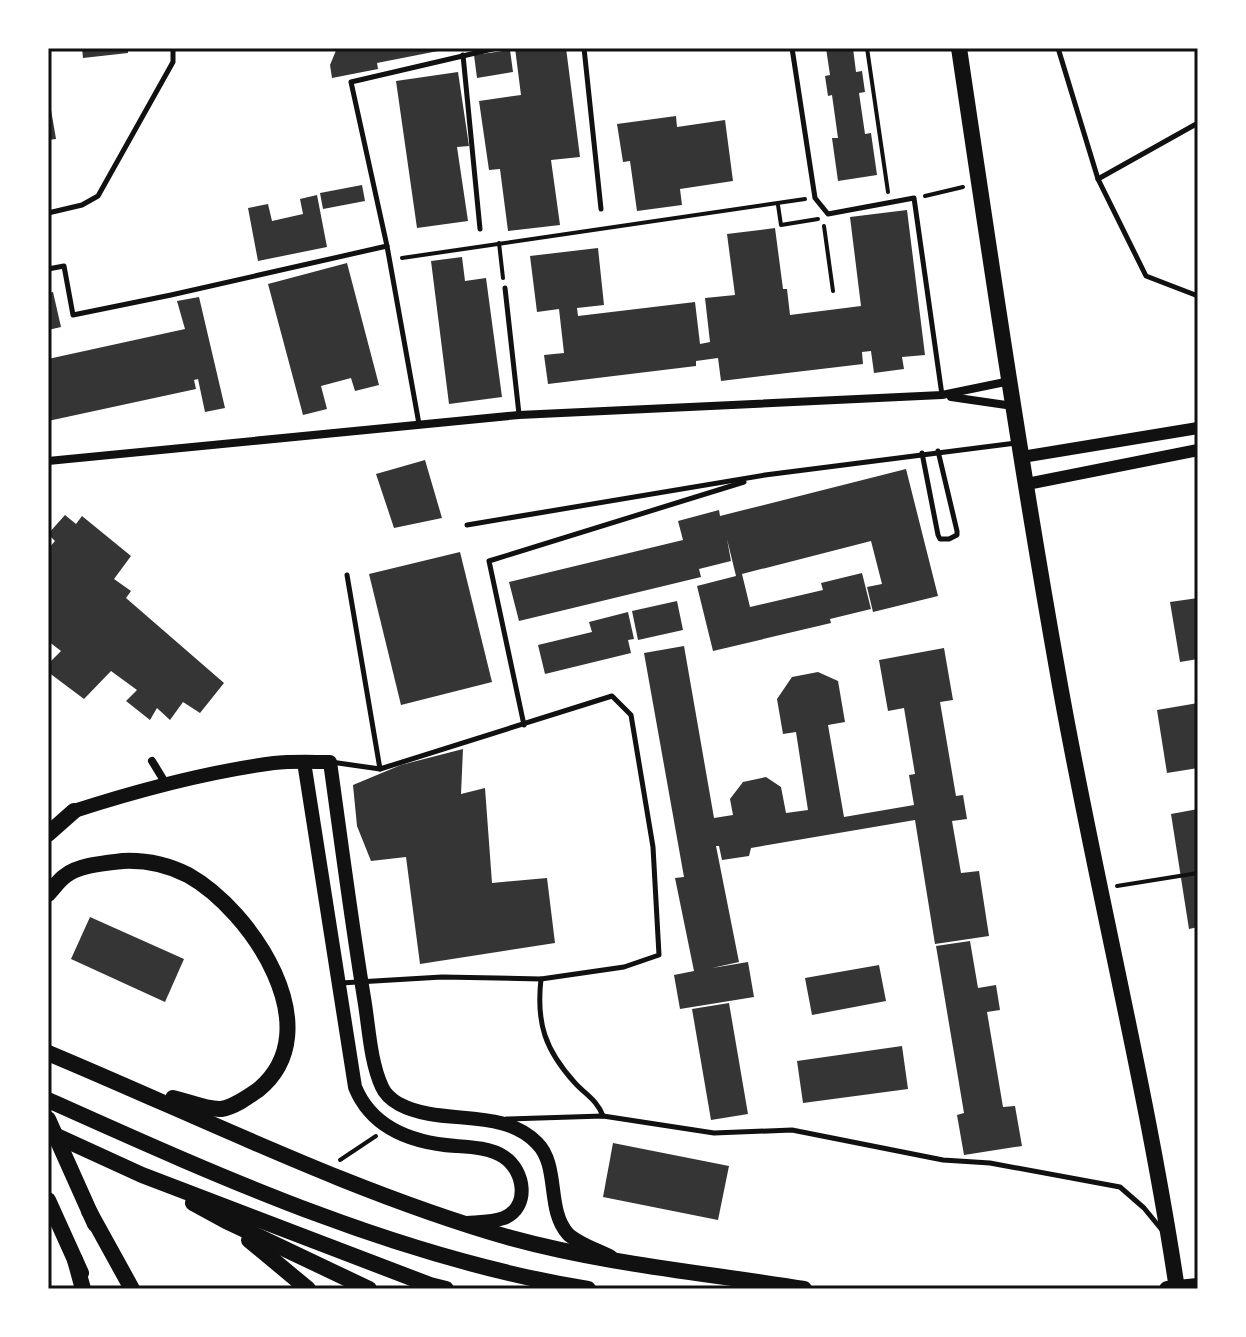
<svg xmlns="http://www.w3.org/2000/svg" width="1246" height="1337" font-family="'Noto Serif',serif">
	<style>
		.building { fill: #353535 }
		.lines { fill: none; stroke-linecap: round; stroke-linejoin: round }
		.path { stroke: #111; stroke-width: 4 }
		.service { stroke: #111; stroke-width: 5 }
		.minor { stroke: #111; stroke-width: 8 }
		.tertiary { stroke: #111; stroke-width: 12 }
		.secondary { stroke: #111; stroke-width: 14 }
		.primary { stroke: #111; stroke-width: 16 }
		.trunk { stroke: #111; stroke-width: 16 }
		.neatline { fill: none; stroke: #111; stroke-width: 3 }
	</style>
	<rect width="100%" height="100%" fill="#fff"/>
	<g class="building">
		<polygon points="82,48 128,48 128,53 83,58"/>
		<polygon points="337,48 437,48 438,51 377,63 378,69 332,78 330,65"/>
		<polygon points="515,48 566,48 580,157 551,160 560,225 508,231 500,169 489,170 479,101 521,95"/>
		<polygon points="826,48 853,48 856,72 862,71 865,92 859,93 865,134 871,133 877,175 838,181 832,138 838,138 832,95 828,96 825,76 830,75"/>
		<polygon points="510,50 513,72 477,78 474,55"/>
		<polygon points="458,72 469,146 457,147 468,221 417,228 396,81"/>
		<polygon points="50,104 56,139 48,140 48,105"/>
		<polygon points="676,116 677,127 725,120 733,181 680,189 682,205 637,211 630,161 623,162 617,124"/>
		<polygon points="362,185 365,201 323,209 320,193"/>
		<polygon points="317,195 327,247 258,261 248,208 268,204 272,221 303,214 300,199"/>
		<polygon points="907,210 925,355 902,357 904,369 874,373 871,351 862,352 863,364 721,381 718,358 696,361 696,366 548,384 544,355 564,353 559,309 537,312 530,256 598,248 604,305 577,308 578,316 695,302 700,344 710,342 705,298 735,295 727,234 775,228 783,289 787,289 790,315 861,306 850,217"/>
		<polygon points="462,257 465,281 486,278 502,397 449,404 431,261"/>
		<polygon points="347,263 379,385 355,391 351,378 321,386 327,409 303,415 268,284"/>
		<polygon points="53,292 61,327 48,330 48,293"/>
		<polygon points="199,297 225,408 205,412 198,379 194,380 196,389 48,421 48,359 185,329 177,301"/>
		<polygon points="425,460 442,518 394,528 376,474"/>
		<polygon points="906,469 938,596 873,612 867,587 882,584 871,541 742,574 750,607 823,590 821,583 862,573 871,609 830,619 831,623 713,651 697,586 736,576 727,539 731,561 699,569 701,577 519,621 509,582 683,540 678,521 719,510 720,516"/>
		<polygon points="65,515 76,524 82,516 131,556 114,579 131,591 126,598 224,683 200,713 183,702 170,720 157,708 150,720 126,701 137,690 111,671 84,699 48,672 48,664 61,651 48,641 48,549 55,541 48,534"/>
		<polygon points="460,552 492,682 401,705 369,574"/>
		<polygon points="1198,598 1198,659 1180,662 1170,602"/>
		<polygon points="677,601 683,630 638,640 632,611"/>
		<polygon points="628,612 634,639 628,640 631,653 545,674 538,645 592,632 589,622"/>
		<polygon points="684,646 714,818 733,815 730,799 743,782 766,777 781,787 786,813 808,810 796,732 783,734 777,699 792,677 818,672 838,681 845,722 828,725 844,817 914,805 909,775 915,774 904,708 888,711 879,660 944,648 953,700 940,702 956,796 963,795 967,819 952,821 961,873 979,871 989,936 935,944 915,820 751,848 749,856 722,860 719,846 716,846 739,962 712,968 748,962 754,997 680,1009 674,975 694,971 675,878 684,877 644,653"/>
		<polygon points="1198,703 1198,768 1167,773 1157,710"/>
		<polygon points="463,749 461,794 485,788 492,883 547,878 555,943 420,964 406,857 371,861 357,826 353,785 401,765"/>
		<polygon points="1198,809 1198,927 1189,929 1171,814"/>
		<polygon points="90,917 184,959 165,1002 71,959"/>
		<polygon points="970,941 978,988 996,985 1000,1010 987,1012 1003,1107 1015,1106 1022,1146 964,1155 957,1115 964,1113 936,946"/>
		<polygon points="879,965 886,1001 812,1015 805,978"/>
		<polygon points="729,1003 748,1114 711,1120 692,1009"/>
		<polygon points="902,1046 908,1089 803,1103 797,1061"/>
		<polygon points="613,1143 729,1166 718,1220 603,1197"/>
	</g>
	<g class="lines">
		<g class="path">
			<polyline points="867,48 888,192"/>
			<polyline points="925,196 963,187"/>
			<polyline points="778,205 781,225 818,219"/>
			<polyline points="824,226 833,291"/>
			<polyline points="499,243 503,278"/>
			<polyline points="402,258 805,199"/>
			<polyline points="1117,886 1198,873"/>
			<polyline points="340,1160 376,1136"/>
		</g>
		<g class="service">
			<polyline points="584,48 601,209"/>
			<polyline points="792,48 815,198 828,214 914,198 942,395"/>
			<polyline points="1058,48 1098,179 1146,276 1198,296"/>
			<polyline points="463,55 480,229"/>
			<polyline points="1098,179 1198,123"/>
			<polyline points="48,213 82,205 98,196 173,62 173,48"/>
			<polyline points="48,269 64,266 73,315 171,295 387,246"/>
			<polyline points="505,288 519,414"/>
			<polyline points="419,424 387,246 351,82 497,48"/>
			<polyline points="922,453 938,535 940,539 949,539 957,535 957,531 938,451"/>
			<polyline points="467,525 765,475 1016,443"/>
			<polyline points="347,575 380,769"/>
			<polyline points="524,725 489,561 744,482"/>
			<polyline points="331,762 380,769 612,696 631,715 653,847 659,955 624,967 541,979 442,977 341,983"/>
			<path d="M541 979C536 1023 545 1050 575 1083 586 1095 597 1100 603 1116"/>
			<polyline points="506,1119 603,1116 714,1133 792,1130 943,1160 990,1163 1120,1187 1144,1208 1162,1230"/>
		</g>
		<g class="minor">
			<polyline points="951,397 1013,406"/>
			<polyline points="48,461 519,415 942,395 1010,381"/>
			<polyline points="152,761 166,784"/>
		</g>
		<g class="tertiary">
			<polyline points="1022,457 1198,428"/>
			<polyline points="1027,484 1198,450"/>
		</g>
		<g class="secondary">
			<path d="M304 762 355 1087C372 1129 413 1143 456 1146 471 1147 491 1148 504 1157 525 1171 530 1207 504 1218 493 1222 478 1222 467 1223"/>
			<path d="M74 811C139 790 206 772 274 763 292 761 312 762 330 762 341 840 351 919 364 998 369 1027 370 1061 382 1087 385 1094 392 1100 399 1104 442 1127 501 1106 537 1143 560 1166 546 1210 568 1234 578 1244 598 1250 611 1257"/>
		</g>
		<g class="primary">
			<path d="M959 48C990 257 1021 466 1058 674 1094 879 1146 1082 1177 1289"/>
			<polyline points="48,834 74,811"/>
			<polyline points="48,1119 95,1224"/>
			<polyline points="48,1200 81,1273"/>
		</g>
		<g class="trunk">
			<path d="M48 894C54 888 58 881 65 876 78 865 106 863 123 861 145 860 168 865 188 875 251 910 332 1030 258 1090 248 1097 234 1107 221 1109 207 1110 187 1101 173 1098"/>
			<path d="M48 1053C199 1116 353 1193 511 1238 606 1264 706 1273 804 1289"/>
			<path d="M48 1100C222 1178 399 1258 588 1289"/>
			<polyline points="48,1132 142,1175 430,1285 446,1289"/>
			<polyline points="193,1203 226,1221 369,1289"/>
			<polyline points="89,1211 132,1289"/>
			<polyline points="249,1240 308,1289"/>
			<polyline points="75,1260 83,1289"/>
			<polyline points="1167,1289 1198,1286"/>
		</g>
	</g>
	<rect width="1246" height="1337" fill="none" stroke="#ffffff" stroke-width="100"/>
	<rect x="50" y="50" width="1146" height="1237" class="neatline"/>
</svg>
